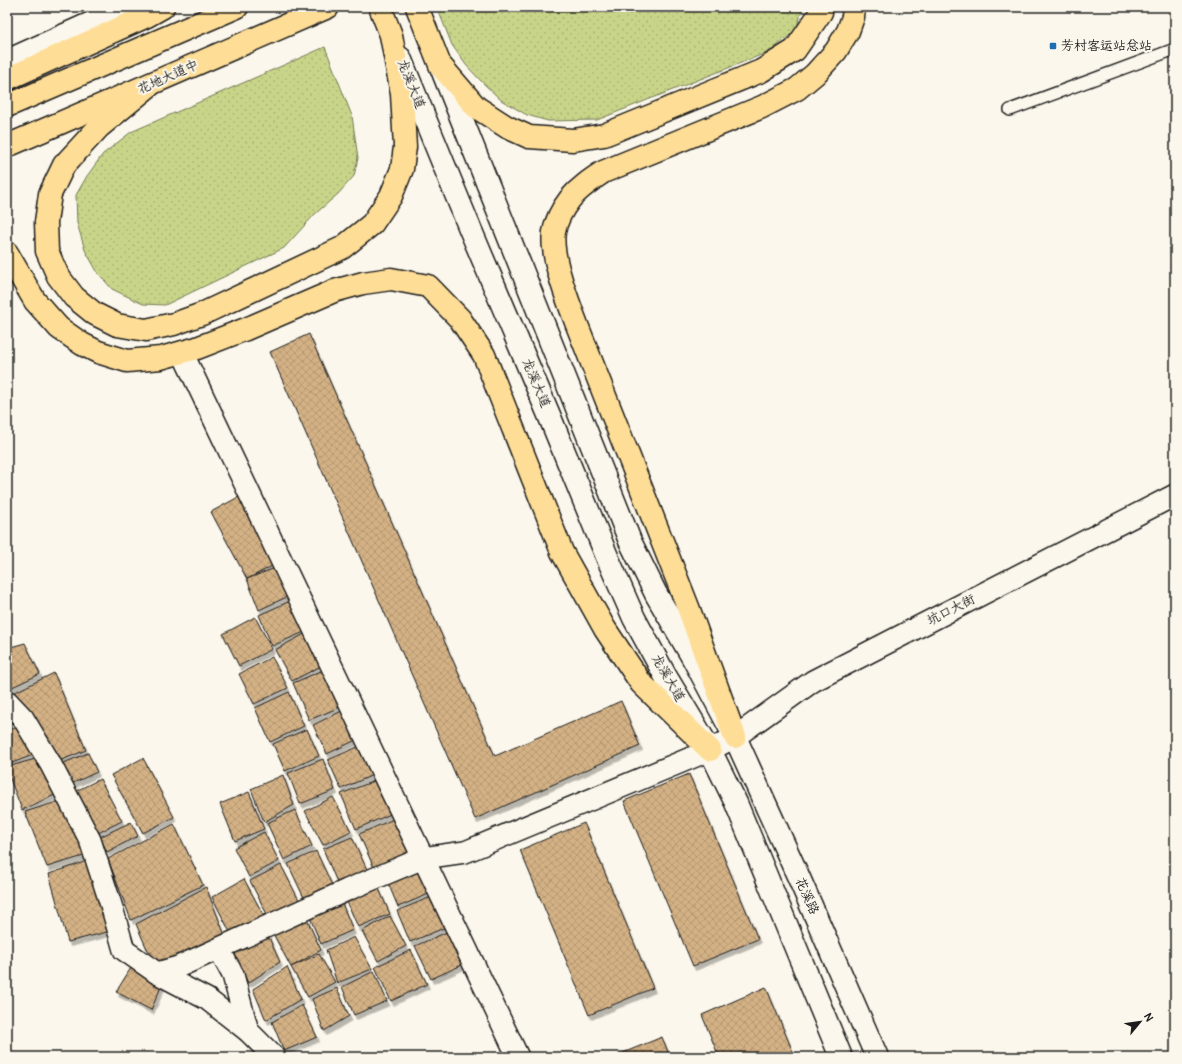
<svg xmlns="http://www.w3.org/2000/svg" width="1182" height="1064" font-family="Pangolin,'LXGW WenKai TC',sans-serif">
	<style>
		.grass { fill: url(#grass-dots); stroke: #727852 }
		.building { fill: url(#building-cross-hatch); stroke: #1c1c1c; filter: url(#shadow) }
		.lines { fill: none; stroke-linecap: round; stroke-linejoin: round }
		.service-casing { stroke: #1c1c1c; stroke-width: 14 }
		.minor-casing { stroke: #1c1c1c; stroke-width: 24 }
		.tertiary-casing { stroke: #1c1c1c; stroke-width: 25 }
		.primary-casing { stroke: #1c1c1c; stroke-width: 25 }
		.service { stroke: #fbf7ec; stroke-width: 11 }
		.minor { stroke: #fbf7ec; stroke-width: 21 }
		.tertiary { stroke: #fbf7ec; stroke-width: 22 }
		.primary { stroke: #fedd96; stroke-width: 22 }
		.poi-dot { fill: #1f6fb2; stroke: #fbf7ec; stroke-width: 1.5 }
		.labels { text-anchor: middle; dominant-baseline: central; stroke-width: 4; stroke-linejoin: round; paint-order: stroke }
		.poi-label { font-size: 13px; fill: #1c1c1c; stroke: #fbf7ec; text-anchor: start }
		.street-label { font-size: 13px; fill: #1c1c1c; stroke: #fbf7ec }
	</style>
	<defs>
		<pattern id="grass-dots" width="8" height="8" patternUnits="userSpaceOnUse"><rect width="8" height="8" fill="#c8d589"/><path d="M2 2h.1M6 6h.1" fill="none" stroke="#abb676" stroke-width="1.8" stroke-linecap="round"/></pattern>
		<pattern id="building-cross-hatch" width="8" height="8" patternUnits="userSpaceOnUse"><rect width="8" height="8" fill="#d3b185"/><path d="M0 0l8 8M0 8l8-8" fill="none" stroke="#b59872"/></pattern>
		<filter id="shadow"><feDropShadow dx="2.5" dy="4.5" stdDeviation="0" flood-color="#0004"/></filter>
	</defs>
	<rect width="100%" height="100%" fill="#fbf7ec"/>
	<filter id="ink" filterUnits="userSpaceOnUse"><feTurbulence type="fractalNoise" baseFrequency=".025" numOctaves="2"/><feDisplacementMap in="SourceGraphic" scale="8" xChannelSelector="R" yChannelSelector="G"/><feConvolveMatrix kernelMatrix="1 2 1 2 8 2 1 2 1" color-interpolation-filters="sRGB"/></filter>
	<g filter="url(#ink)">
		<g class="grass">
			<polygon points="437,7 803,7 796,30 771,51 597,120 548,121 527,115 501,100 482,82 466,65 452,45"/>
			<polygon points="325,47 352,116 358,158 354,176 338,194 315,214 284,248 165,305 143,304 112,289 98,273 85,250 77,223 76,195 87,176 103,154 131,132"/>
		</g>
		<g class="building">
			<polygon points="309,334 495,756 621,701 640,746 475,819 270,352"/>
			<polygon points="244,494 280,562 247,579 211,512"/>
			<polygon points="280,566 293,594 259,610 247,579"/>
			<polygon points="297,598 311,629 272,646 259,615"/>
			<polygon points="255,617 272,649 239,666 223,634"/>
			<polygon points="308,632 325,664 292,681 275,650"/>
			<polygon points="25,643 40,674 10,688 7,685 7,648"/>
			<polygon points="272,657 288,688 254,704 239,674"/>
			<polygon points="328,668 345,705 309,720 293,683"/>
			<polygon points="54,673 86,750 62,760 11,694"/>
			<polygon points="289,692 304,726 270,742 255,708"/>
			<polygon points="346,709 360,738 327,754 313,725"/>
			<polygon points="18,727 33,755 7,765 7,730"/>
			<polygon points="307,729 319,756 285,771 273,744"/>
			<polygon points="362,745 375,774 341,789 328,760"/>
			<polygon points="88,753 97,772 69,785 61,764"/>
			<polygon points="42,757 59,793 22,810 7,771 7,767"/>
			<polygon points="143,758 174,817 143,833 111,775"/>
			<polygon points="323,759 335,790 300,804 288,773"/>
			<polygon points="689,774 758,939 693,966 624,801"/>
			<polygon points="283,775 294,805 264,822 251,789"/>
			<polygon points="100,779 122,821 96,834 74,792"/>
			<polygon points="379,779 393,813 356,829 341,794"/>
			<polygon points="249,792 264,829 235,841 220,804"/>
			<polygon points="333,797 351,831 323,845 305,811"/>
			<polygon points="63,800 87,855 47,867 25,812"/>
			<polygon points="295,810 312,846 284,860 267,823"/>
			<polygon points="396,818 412,854 375,870 359,834"/>
			<polygon points="131,822 138,836 107,852 100,837"/>
			<polygon points="584,823 653,988 589,1015 520,850"/>
			<polygon points="174,824 203,885 131,920 108,859"/>
			<polygon points="264,832 279,861 249,877 234,848"/>
			<polygon points="352,837 369,874 339,887 323,849"/>
			<polygon points="316,851 334,889 306,902 288,864"/>
			<polygon points="90,860 111,931 68,942 49,874"/>
			<polygon points="281,865 300,902 269,918 250,881"/>
			<polygon points="420,865 431,893 398,907 386,878"/>
			<polygon points="244,879 265,918 232,936 212,897"/>
			<polygon points="376,882 390,914 358,927 344,895"/>
			<polygon points="206,887 226,938 175,958 158,961 147,949 136,924"/>
			<polygon points="431,897 444,928 410,942 397,911"/>
			<polygon points="340,899 353,930 321,944 308,913"/>
			<polygon points="304,913 321,950 291,967 270,928"/>
			<polygon points="390,916 406,946 378,961 362,931"/>
			<polygon points="447,932 462,965 431,979 415,946"/>
			<polygon points="267,933 280,962 248,983 233,950"/>
			<polygon points="354,937 372,969 337,983 326,950"/>
			<polygon points="411,950 427,984 391,1001 375,967"/>
			<polygon points="319,954 335,982 308,997 291,967"/>
			<polygon points="134,963 164,980 151,1010 116,992"/>
			<polygon points="287,967 301,999 266,1020 253,989"/>
			<polygon points="374,971 387,1001 354,1015 342,987"/>
			<polygon points="766,987 795,1057 719,1057 702,1015"/>
			<polygon points="337,988 349,1016 324,1031 312,999"/>
			<polygon points="302,1005 317,1037 284,1051 272,1022"/>
			<polygon points="662,1037 670,1057 613,1057"/>
		</g>
		<g class="lines">
			<g class="service-casing">
				<polyline id="service" points="1010,110 1175,49"/>
			</g>
			<g class="minor-casing">
				<g id="minor">
					<polyline points="182,352 518,1057"/>
					<polyline points="7,701 23,718 50,763 90,840 112,908 124,950 157,973 178,967 347,890 423,858 465,852 710,750 735,737 813,681 1175,495"/>
					<polyline points="219,949 233,975 248,1031"/>
					<polyline points="157,973 207,999 248,1031 274,1057"/>
				</g>
			</g>
			<g class="tertiary-casing">
				<g id="tertiary">
					<polyline points="400,58 471,231 549,415 608,559 634,618 666,677 710,750 736,803 841,1057"/>
					<polyline points="7,61 127,7"/>
					<polyline points="441,67 630,541 656,594 693,658 735,737 799,878 877,1057"/>
				</g>
			</g>
			<g class="primary-casing">
				<g id="primary">
					<polyline points="417,7 440,65 476,107 507,127 529,137 573,140 604,135 761,71 795,50 821,12 822,7"/>
					<polyline points="7,79 147,16 163,7"/>
					<polyline points="150,85 99,127 64,165 50,194 46,222 47,251 58,276 74,297 95,314 117,325 146,330 174,324 202,314 342,248 372,224 391,196 402,169 405,147 402,94 391,35 380,7"/>
					<polyline points="7,106 237,7"/>
					<polyline points="7,146 328,7"/>
					<polyline points="7,253 35,301 59,328 82,344 98,352 127,361 161,358 197,348 246,329 334,291 363,283 391,279 428,286 460,319 484,355 562,552 605,629 641,683 710,750"/>
					<path d="M735 737 688 607 577 325C568 301 550 256 554 232 556 221 563 208 570 199 579 188 591 180 603 172L762 107 797 89 815 74 836 51 848 31 853 17 854 7"/>
				</g>
			</g>
			<use href="#service" class="service"/>
			<use href="#minor" class="minor"/>
			<use href="#tertiary" class="tertiary"/>
			<use href="#primary" class="primary"/>
		</g>
	</g>
	<rect class="poi-dot" x="1049" y="42" width="8" height="8" rx="2"/>
	<g class="labels">
		<g class="poi-label">
			<text x="1061" y="46">芳村客运站总站</text>
		</g>
		<g class="street-label">
			<text transform="translate(168 77) rotate(-24)">花地大道中</text>
			<text transform="translate(411 84) rotate(68)">龙溪大道</text>
			<text transform="translate(536 383) rotate(67)">龙溪大道</text>
			<text transform="translate(951 610) rotate(-27)">坑口大街</text>
			<text transform="translate(668 678) rotate(60)">龙溪大道</text>
			<text transform="translate(807 896) rotate(66)">花溪路</text>
		</g>
	</g>
	<rect width="1182" height="1064" fill="none" stroke="#fbf7ec" stroke-width="24"/>
	<rect x="12" y="12" width="1158" height="1040" fill="none" stroke="#1c1c1c" stroke-width="1.5" filter="url(#ink)"/>
	<g transform="translate(1140 1022) rotate(61)" stroke="#fbf7ec" stroke-width="3" paint-order="stroke">
	<path d="M0-3L7 15L0 10L-7 15Z" fill="#1c1c1c"/>
	<text y="-6" font-size="11" font-weight="bold" text-anchor="middle" fill="#1c1c1c">N</text>
	</g>
</svg>
